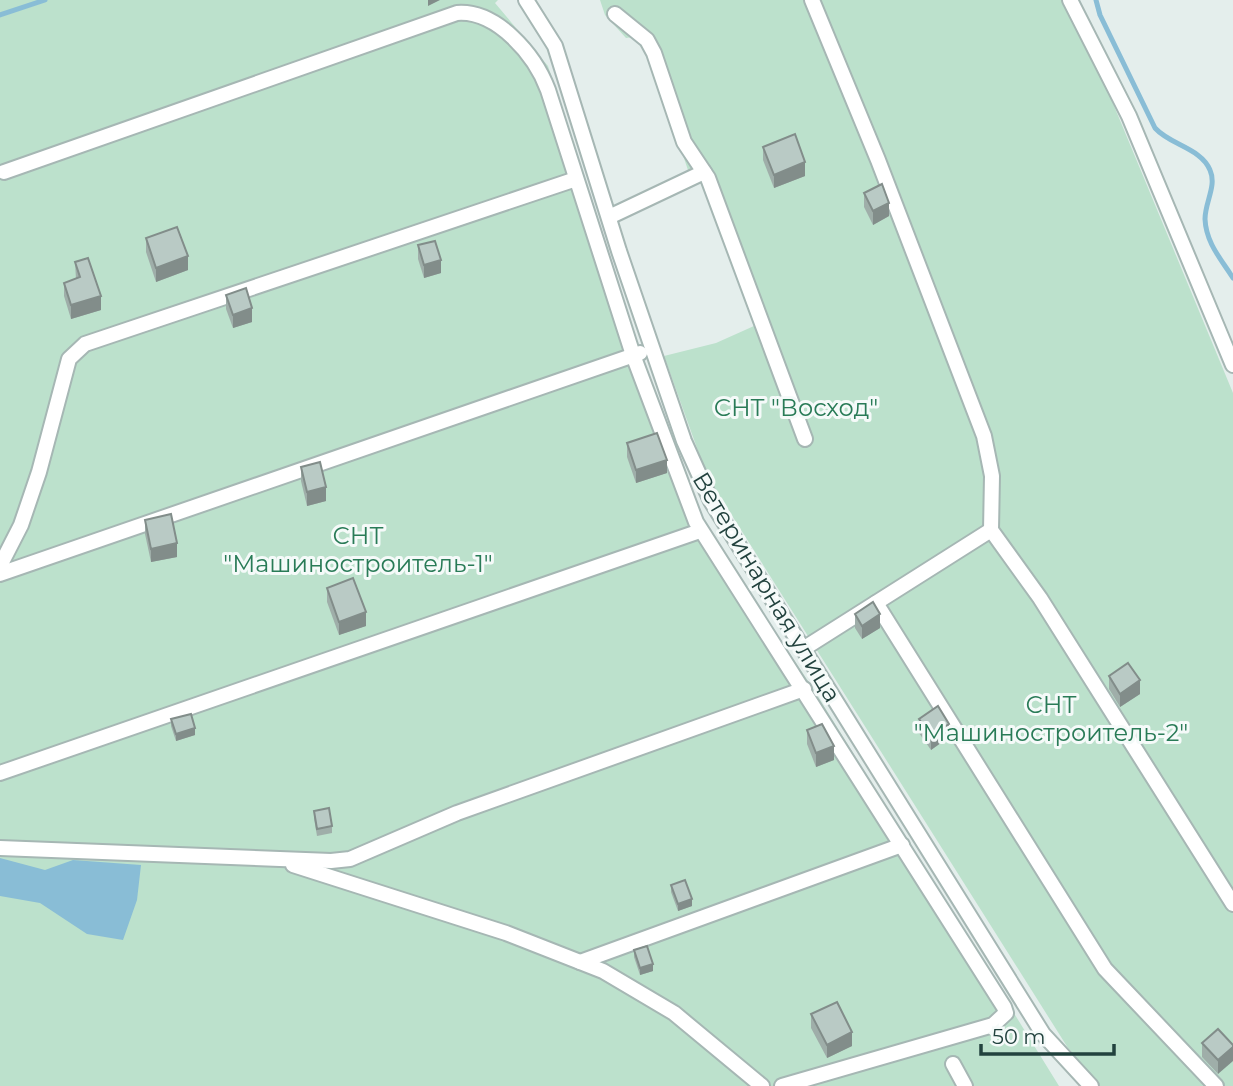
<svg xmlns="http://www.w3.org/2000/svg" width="1233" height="1086" font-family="Montserrat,sans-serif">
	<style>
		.green { fill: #bce1cc }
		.water { fill: #89bdd6 }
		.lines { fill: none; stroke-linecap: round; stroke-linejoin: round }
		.stream { stroke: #89bdd6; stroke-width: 5 }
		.minor-casing { stroke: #a6b7b4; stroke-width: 18 }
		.minor { stroke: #fff; stroke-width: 14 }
		.wall { fill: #9faea9 }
		.shaded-wall { fill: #828d8a }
		.building { fill: #b9cac5; stroke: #828d8a; stroke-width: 2 }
		.labels { text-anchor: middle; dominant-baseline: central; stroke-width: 6; stroke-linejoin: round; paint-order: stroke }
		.park-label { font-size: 24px; fill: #297b57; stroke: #f5faf9 }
		.street-label { font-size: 24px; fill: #22423e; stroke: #f5faf9 }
	</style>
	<rect width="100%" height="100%" fill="#e4eeec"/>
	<g class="green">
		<polygon points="0,0 498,0 495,3 548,66 641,357 701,520 814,690 1059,1086 0,1086"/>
		<polygon points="600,0 1063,0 1100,72 1233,393 1233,1086 1100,1086 1068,1048 707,476 664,356 716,343 754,326 703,183 693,185 689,173 651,61 634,37 626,38 605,15"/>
	</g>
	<polygon class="water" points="0,858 45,870 73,860 141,865 137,900 123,940 87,934 40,903 0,896"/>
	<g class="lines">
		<g class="stream">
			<path d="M1096 0 1100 15 1155 128C1170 145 1201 148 1210 170 1217 186 1205 202 1205 219 1206 243 1221 259 1233 278"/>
			<polyline points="0,15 45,0"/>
		</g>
		<g class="minor-casing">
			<g id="minor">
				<polyline points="526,0 555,46 619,251 684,441 711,501 1043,1034 1091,1086"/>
				<polyline points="812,0 878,160 984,436 992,476 991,530"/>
				<polyline points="1070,0 1129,116 1233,365"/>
				<polyline points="615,14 647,40 654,53 684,142 708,178 805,439"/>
				<path d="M4 172 457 13C497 10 535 55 548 90L633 355 696 522 1004 1007 1006 1013 993 1025 782 1086"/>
				<polyline points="609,217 704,172"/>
				<polyline points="0,566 21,525 39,472 69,359 85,344 576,179"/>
				<polyline points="0,574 640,353"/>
				<polyline points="876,603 1105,969 1216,1086"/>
				<polyline points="803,649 991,530 1040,598 1233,904"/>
				<polyline points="0,773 700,531"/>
				<polyline points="0,848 331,861 350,859 457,813 804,689"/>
				<polyline points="293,865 506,933 603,971 674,1013 762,1086"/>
				<polyline points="580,962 902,845"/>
				<polyline points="953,1064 965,1086"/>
			</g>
		</g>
		<use href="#minor" class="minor"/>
	</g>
	<g class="wall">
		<polygon points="763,147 805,176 774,188 763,160"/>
		<polygon points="864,193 889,216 873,225 864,207"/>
		<polygon points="146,238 188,270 156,282 146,252"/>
		<polygon points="418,245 441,273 424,278 418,259"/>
		<polygon points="75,262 101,310 71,319 64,296 64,283 76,279"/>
		<polygon points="226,295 252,322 233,328 226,309"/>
		<polygon points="627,443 667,473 636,483 627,457"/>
		<polygon points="301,467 326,501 307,506 301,481"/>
		<polygon points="145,520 177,557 151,562 145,534"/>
		<polygon points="327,588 366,626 339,635 327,602"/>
		<polygon points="855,614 880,628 862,639 855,628"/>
		<polygon points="1109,676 1140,694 1120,707 1109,689"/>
		<polygon points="171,719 195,735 176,741 171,726"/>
		<polygon points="919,719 949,737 931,750 919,733"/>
		<polygon points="807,730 834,760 816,767 807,744"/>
		<polygon points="314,811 332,826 332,833 317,836 314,818"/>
		<polygon points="671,885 692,906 678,911 671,892"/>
		<polygon points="634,950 653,971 640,975 634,957"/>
		<polygon points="811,1014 852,1046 827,1058 811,1028"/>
		<polygon points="1202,1043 1233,1045 1218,1074 1202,1057"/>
	</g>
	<g class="shaded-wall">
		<polygon points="428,0 440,0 428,6"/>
		<polygon points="805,162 805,176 774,188 774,175"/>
		<polygon points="889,203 889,216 873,225 873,211"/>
		<polygon points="188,256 188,270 156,282 156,268"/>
		<polygon points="441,260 441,273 424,278 424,265"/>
		<polygon points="101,296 101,310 71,319 71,305"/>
		<polygon points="252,308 252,322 233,328 233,315"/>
		<polygon points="667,460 667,473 636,483 636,470"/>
		<polygon points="326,487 326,501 307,506 307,492"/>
		<polygon points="177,543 177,557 151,562 151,549"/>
		<polygon points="366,612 366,626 339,635 339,622"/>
		<polygon points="880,614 880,628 862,639 862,626"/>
		<polygon points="1140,680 1140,694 1120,707 1120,694"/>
		<polygon points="949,724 949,737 931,750 931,736"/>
		<polygon points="195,728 195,735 176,741 176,734"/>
		<polygon points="834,746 834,760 816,767 816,753"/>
		<polygon points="692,899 692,906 678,911 678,904"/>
		<polygon points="653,964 653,971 640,975 640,968"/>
		<polygon points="852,1032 852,1046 827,1058 827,1045"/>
		<polygon points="1233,1047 1233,1061 1218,1074 1218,1060"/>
	</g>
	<g class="building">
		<polygon points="795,134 805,162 774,175 763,147"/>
		<polygon points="882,184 889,203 873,211 864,193"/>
		<polygon points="177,227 188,256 156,268 146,238"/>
		<polygon points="435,241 441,260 424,265 418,245"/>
		<polygon points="88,258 101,296 71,305 64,283 80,277 75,262"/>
		<polygon points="246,288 252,308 233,315 226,295"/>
		<polygon points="657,433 667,460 636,470 627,443"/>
		<polygon points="320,462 326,487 307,492 301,467"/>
		<polygon points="171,514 177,543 151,549 145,520"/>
		<polygon points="353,578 366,612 339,622 327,588"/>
		<polygon points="873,602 880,614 862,626 855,614"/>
		<polygon points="1128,663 1140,680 1120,694 1109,676"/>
		<polygon points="938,706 949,724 931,736 919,719"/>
		<polygon points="191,714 195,728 176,734 171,719"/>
		<polygon points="822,724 834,746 816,753 807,730"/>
		<polygon points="329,808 332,826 317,829 314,811"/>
		<polygon points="685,880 692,899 678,904 671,885"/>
		<polygon points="647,946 653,964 640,968 634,950"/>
		<polygon points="837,1002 852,1032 827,1045 811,1014"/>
		<polygon points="1218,1029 1233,1045 1233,1047 1218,1060 1202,1043"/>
	</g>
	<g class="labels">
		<g class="park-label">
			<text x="796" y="407">СНТ "Восход"</text>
			<text x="358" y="535">СНТ<tspan x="358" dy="28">"Машиностроитель-1"</tspan></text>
			<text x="1051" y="704">СНТ<tspan x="1051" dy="28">"Машиностроитель-2"</tspan></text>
		</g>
		<g class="street-label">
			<text transform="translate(767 587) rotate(59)">Ветеринарная улица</text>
		</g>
	</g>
	<path d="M981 1044v10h133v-10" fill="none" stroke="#22423e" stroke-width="3.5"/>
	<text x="992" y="1044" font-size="21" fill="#22423e" stroke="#f5faf9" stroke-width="5" paint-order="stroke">50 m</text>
</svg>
